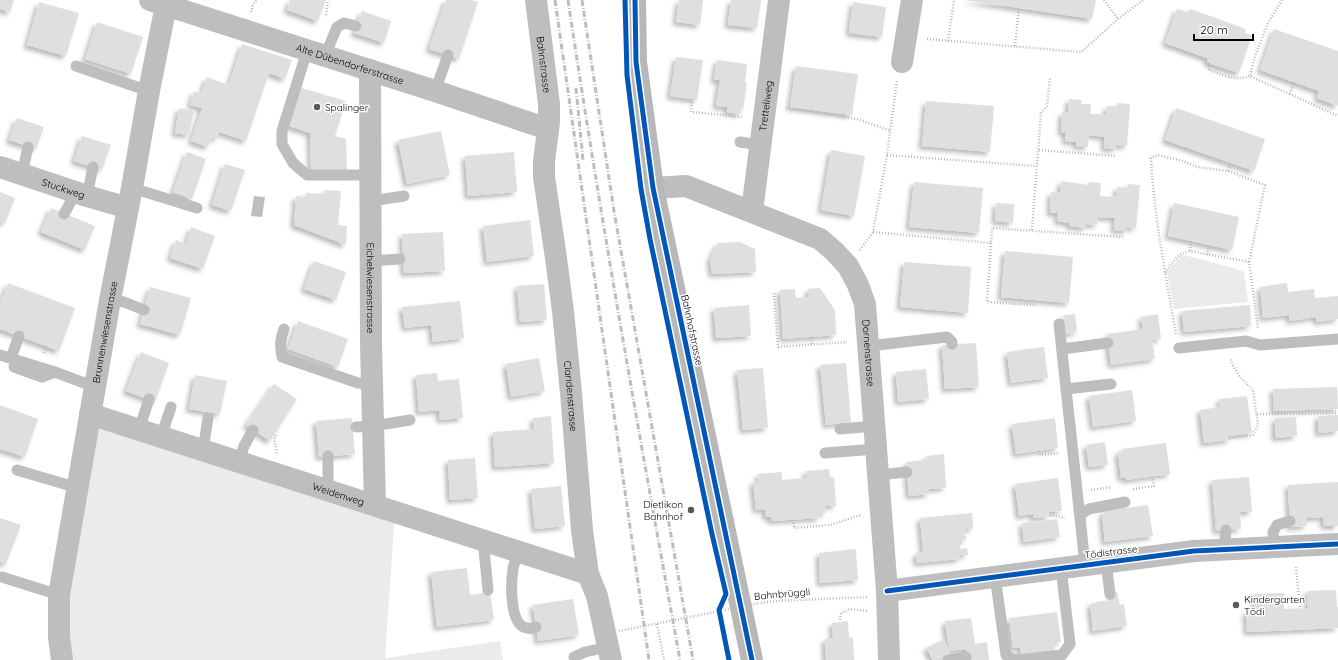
<svg xmlns="http://www.w3.org/2000/svg" width="1338" height="660" font-family="Quicksand,sans-serif">
	<style>
		.green { fill: #ebebeb }
		.water { fill: #bebebe }
		.building { fill: #dfdfdf; filter: url(#shadow) }
		.lines { fill: none; stroke-linecap: round; stroke-linejoin: round }
		.path { stroke: #b9b9b9; stroke-width: 2.5; stroke-dasharray: 1 2; stroke-linecap: butt }
		.lane { stroke: #bebebe; stroke-width: 11 }
		.street { stroke: #bebebe; stroke-width: 22 }
		.secondary { stroke: #b8b8b8; stroke-width: 22 }
		.rail { stroke: #bebebe; stroke-width: 3; stroke-dasharray: 6 2 1 2; stroke-linecap: butt }
		.path-bridge { stroke: #b9b9b9; stroke-width: 2.5; stroke-dasharray: 1 2; stroke-linecap: butt }
		.cycleway-casing { stroke: #fff; stroke-width: 8 }
		.cycleway { stroke: #0057b8; stroke-width: 5 }
		.poi-dot { fill: #595959; stroke: #fff; stroke-width: 1.5 }
		.labels { text-anchor: middle; dominant-baseline: central; stroke-width: 3; stroke-linejoin: round; paint-order: stroke }
		.street-label { font-size: 10px; fill: #000; stroke: #fff }
		.poi-label { font-size: 10px; fill: #000; stroke: #fff; text-anchor: start }
	</style>
	<defs>
		<filter id="shadow"><feDropShadow dx="-3.5" dy="3.5" stdDeviation="2" flood-color="#0004"/></filter>
	</defs>
	<rect width="100%" height="100%" fill="#fff"/>
	<g class="green">
		<polygon points="1184,255 1234,268 1244,272 1248,302 1174,309 1167,272 1180,256"/>
		<polygon points="90,414 395,512 385,658 500,641 503,660 62,660"/>
	</g>
	<polygon class="water" points="254,196 265,197 262,217 251,216"/>
	<g class="building">
		<polygon points="0,0 14,0 10,12 0,9"/>
		<polygon points="290,0 326,0 318,21 287,10"/>
		<polygon points="446,0 472,0 478,2 459,59 429,49"/>
		<polygon points="679,0 703,0 700,25 676,22"/>
		<polygon points="731,0 761,0 757,28 728,25"/>
		<polygon points="965,0 1096,0 1092,19"/>
		<polygon points="39,2 79,13 66,56 27,45"/>
		<polygon points="853,2 886,7 882,37 849,33"/>
		<polygon points="1177,9 1187,12 1191,9 1246,29 1245,33 1252,35 1239,73 1208,63 1207,58 1165,43"/>
		<polygon points="362,11 391,21 384,43 354,33"/>
		<polygon points="97,22 143,37 131,74 85,59"/>
		<polygon points="1274,29 1338,51 1338,106 1317,98 1319,91 1260,70"/>
		<polygon points="242,44 292,60 285,79 269,73 246,141 219,132 217,139 212,137 208,147 191,141 202,108 190,105 194,91 201,94 207,77 229,85"/>
		<polygon points="676,57 703,60 697,100 670,96"/>
		<polygon points="717,60 747,64 745,82 747,83 743,110 740,109 740,114 727,112 727,107 716,106 720,80 714,80"/>
		<polygon points="796,66 858,74 852,115 790,107"/>
		<polygon points="298,87 346,101 335,136 346,139 347,170 311,170 310,133 286,125"/>
		<polygon points="1069,99 1082,100 1081,104 1091,104 1090,114 1098,114 1106,115 1107,106 1118,106 1118,103 1130,104 1127,146 1116,145 1116,149 1104,148 1105,137 1089,135 1088,147 1076,146 1077,142 1065,141 1066,133 1061,132 1062,112 1068,112"/>
		<polygon points="926,101 994,106 990,152 922,146"/>
		<polygon points="179,108 194,111 189,135 175,133"/>
		<polygon points="1176,108 1265,139 1254,171 1165,140"/>
		<polygon points="17,118 44,127 36,149 9,140"/>
		<polygon points="441,131 450,175 407,184 398,140"/>
		<polygon points="82,136 111,145 102,170 74,161"/>
		<polygon points="831,150 865,156 854,216 821,210"/>
		<polygon points="187,152 206,159 192,199 173,192"/>
		<polygon points="514,152 517,192 468,196 465,156"/>
		<polygon points="225,164 245,170 231,211 212,205"/>
		<polygon points="1061,181 1088,185 1089,182 1101,183 1100,196 1116,197 1117,187 1127,188 1128,184 1140,185 1136,228 1127,227 1127,231 1114,230 1115,218 1098,217 1097,225 1086,224 1086,228 1069,226 1070,223 1057,221 1058,213 1050,213 1051,192 1060,193"/>
		<polygon points="914,182 983,188 979,233 909,227"/>
		<polygon points="325,190 341,191 338,225 347,226 346,245 294,225 296,196 306,197 306,193 325,194"/>
		<polygon points="0,192 15,198 5,223 0,222"/>
		<polygon points="996,203 1014,204 1013,223 995,221"/>
		<polygon points="1174,203 1239,217 1232,250 1168,236"/>
		<polygon points="51,208 95,226 85,250 41,232"/>
		<polygon points="530,220 534,256 487,262 483,226"/>
		<polygon points="191,227 215,236 203,269 170,258 176,240 186,244"/>
		<polygon points="443,232 445,271 404,273 402,234"/>
		<polygon points="740,242 755,249 756,272 712,274 710,259 718,243"/>
		<polygon points="1005,251 1073,257 1069,303 1001,297"/>
		<polygon points="314,261 346,272 336,300 304,289"/>
		<polygon points="904,262 971,267 968,313 900,307"/>
		<polygon points="8,283 75,308 59,351 0,329 0,305"/>
		<polygon points="1287,283 1288,292 1314,289 1315,298 1338,296 1338,319 1317,322 1316,317 1290,321 1289,315 1263,318 1260,287"/>
		<polygon points="544,284 547,320 520,322 517,286"/>
		<polygon points="150,287 191,298 180,335 140,324"/>
		<polygon points="820,288 835,310 836,335 783,339 780,290 795,289 796,298 808,297 808,289"/>
		<polygon points="460,301 464,338 433,342 431,325 405,328 402,307"/>
		<polygon points="749,305 751,336 716,338 714,308"/>
		<polygon points="1250,305 1251,326 1184,332 1182,311"/>
		<polygon points="1075,314 1077,332 1066,334 1064,315"/>
		<polygon points="1158,314 1161,339 1152,340 1155,359 1111,365 1107,334 1143,329 1141,317"/>
		<polygon points="298,321 348,339 338,367 288,349"/>
		<polygon points="976,343 979,387 945,389 942,345"/>
		<polygon points="1044,347 1048,378 1011,383 1007,352"/>
		<polygon points="141,352 169,363 155,402 126,391"/>
		<polygon points="539,358 545,391 511,397 506,364"/>
		<polygon points="846,363 851,422 826,425 820,365"/>
		<polygon points="763,368 768,428 743,430 737,370"/>
		<polygon points="926,369 929,399 898,402 896,372"/>
		<polygon points="437,373 438,381 459,379 463,418 440,420 439,410 419,412 416,375"/>
		<polygon points="195,375 227,381 220,414 189,409"/>
		<polygon points="274,384 297,399 270,441 246,425"/>
		<polygon points="1337,387 1338,409 1274,411 1273,389"/>
		<polygon points="1132,390 1136,421 1093,427 1089,396"/>
		<polygon points="1247,396 1252,433 1229,436 1230,440 1204,443 1200,410 1220,407 1219,399"/>
		<polygon points="0,405 38,419 25,457 0,449"/>
		<polygon points="1338,415 1338,431 1318,433 1318,416"/>
		<polygon points="551,416 554,463 495,467 493,432 534,429 533,418"/>
		<polygon points="1296,417 1297,436 1275,438 1275,418"/>
		<polygon points="352,418 355,454 319,457 316,421"/>
		<polygon points="1055,418 1058,448 1016,454 1012,424"/>
		<polygon points="1105,442 1108,465 1089,467 1086,445"/>
		<polygon points="1166,443 1170,474 1126,480 1126,478 1121,478 1118,452 1123,451 1122,449"/>
		<polygon points="944,454 946,488 929,489 929,494 909,496 906,462 927,460 926,456"/>
		<polygon points="475,458 478,498 450,500 448,460"/>
		<polygon points="829,469 830,477 834,477 836,506 826,506 826,513 819,514 820,518 771,521 771,517 766,517 765,509 756,510 753,482 759,481 758,474 782,472 782,480 806,478 806,471"/>
		<polygon points="1249,477 1252,512 1240,512 1241,529 1216,531 1212,480"/>
		<polygon points="1058,478 1062,511 1049,512 1049,517 1033,518 1033,514 1019,516 1015,484"/>
		<polygon points="1338,482 1338,526 1324,526 1323,517 1306,518 1307,526 1290,527 1288,485"/>
		<polygon points="561,486 565,526 535,529 531,489"/>
		<polygon points="1148,505 1153,536 1105,542 1102,515 1104,515 1103,511"/>
		<polygon points="972,513 973,529 965,529 966,540 959,541 960,549 967,548 968,555 960,555 960,559 917,563 916,553 923,552 920,518"/>
		<polygon points="0,518 21,525 6,564 0,562"/>
		<polygon points="1057,519 1060,537 1024,542 1022,523"/>
		<polygon points="856,549 858,580 820,583 819,553"/>
		<polygon points="467,568 470,595 490,592 494,620 437,627 431,572"/>
		<polygon points="1336,590 1337,608 1338,607 1338,628 1247,632 1246,611 1255,610 1254,594 1284,593 1284,609 1308,608 1307,591"/>
		<polygon points="1117,592 1120,605 1124,604 1127,626 1093,631 1090,604 1096,603 1096,602 1112,600 1111,593"/>
		<polygon points="573,599 579,635 538,641 533,605"/>
		<polygon points="1057,612 1061,642 1054,643 1055,652 1021,656 1020,647 1013,648 1009,618"/>
		<polygon points="971,618 975,644 987,642 989,660 968,660 966,649 949,651 950,653 936,660 933,660 926,648 944,639 949,651 945,621"/>
		<polygon points="848,621 849,638 853,637 854,660 826,660 825,639 833,638 832,623"/>
	</g>
	<g class="lines">
		<g class="path">
			<polyline points="1104,0 1118,19"/>
			<polyline points="1282,0 1268,23 1254,59 1250,76 1338,116"/>
			<polyline points="251,12 253,4 257,0"/>
			<polyline points="326,15 328,0"/>
			<polyline points="927,39 1081,52 1118,19 1143,0"/>
			<polyline points="948,41 954,0"/>
			<polyline points="1015,46 1019,8"/>
			<path d="M1209 63V70C1225 76 1233 81 1250 76"/>
			<polyline points="1290,94 1294,82"/>
			<polyline points="692,99 691,112 743,117"/>
			<polyline points="786,108 857,119 891,131"/>
			<polyline points="1039,150 1116,156"/>
			<polyline points="887,155 1036,166"/>
			<polyline points="1228,171 1231,163"/>
			<polyline points="1032,230 1041,113 1047,106 1050,78"/>
			<polyline points="873,232 991,243 992,228 1123,237"/>
			<polyline points="991,243 987,302 1036,305"/>
			<polyline points="860,250 873,232 887,155 897,81"/>
			<polyline points="1190,251 1191,241"/>
			<polyline points="1207,255 1209,245"/>
			<path d="M1165 273C1172 263 1177 253 1190 251L1249 262"/>
			<polyline points="774,293 778,347 847,342"/>
			<path d="M1176 334C1166 276 1154 217 1151 158L1158 155 1183 161 1197 167 1228 171 1265 185 1249 262 1258 328"/>
			<polyline points="811,337 812,345"/>
			<polyline points="44,353 46,346"/>
			<polyline points="1257,414 1338,413"/>
			<polyline points="276,435 274,439 277,453"/>
			<polyline points="1229,438 1253,435 1258,425 1253,390 1240,377 1232,364 1231,358"/>
			<polyline points="1039,451 1040,455 1059,453"/>
			<polyline points="1133,489 1154,486 1152,476"/>
			<polyline points="1091,490 1112,487"/>
			<polyline points="1050,515 1065,518"/>
			<polyline points="793,520 794,528 830,525 861,515"/>
			<polyline points="1296,567 1300,608"/>
			<polyline points="761,603 775,601 868,597"/>
			<polyline points="840,620 841,613 850,609 867,611"/>
			<polyline points="657,624 664,660"/>
		</g>
		<g class="lane">
			<polyline points="307,51 282,131 282,144 293,163 307,175 360,175 370,174"/>
			<polyline points="325,56 337,27 344,23 356,26"/>
			<polyline points="76,66 140,88 149,91"/>
			<polyline points="435,91 448,55"/>
			<polyline points="740,142 760,145"/>
			<polyline points="22,174 28,147"/>
			<polyline points="132,188 197,208"/>
			<polyline points="87,196 93,167"/>
			<polyline points="370,201 404,196"/>
			<polyline points="64,214 76,192"/>
			<polyline points="370,261 400,259"/>
			<polyline points="110,300 124,302 144,310"/>
			<polyline points="1059,324 1085,564"/>
			<path d="M284 329C280 339 280 346 282 357L358 383 372 384"/>
			<polyline points="869,346 947,337 952,342 952,344"/>
			<polyline points="1179,348 1246,341 1260,345 1338,339"/>
			<polyline points="1062,349 1108,343"/>
			<polyline points="0,355 55,372 95,387"/>
			<polyline points="11,358 19,336"/>
			<polyline points="14,367 42,377 55,372"/>
			<polyline points="1066,389 1111,384"/>
			<polyline points="356,427 373,426 410,420"/>
			<polyline points="840,429 875,426"/>
			<polyline points="139,430 149,399"/>
			<polyline points="161,437 171,407"/>
			<polyline points="203,450 208,418"/>
			<polyline points="825,453 876,449"/>
			<polyline points="239,461 244,446 253,430"/>
			<polyline points="17,470 78,488"/>
			<polyline points="878,475 907,472"/>
			<polyline points="328,490 328,456"/>
			<polyline points="1080,515 1089,509 1125,502"/>
			<polyline points="483,540 488,590"/>
			<polyline points="1274,547 1273,532 1277,525 1290,521"/>
			<polyline points="1224,550 1226,530"/>
			<path d="M518 551C517 557 514 563 513 569 511 582 509 626 527 628 530 629 534 628 536 627"/>
			<polyline points="1106,562 1110,594"/>
			<polyline points="995,576 1006,655 1014,660"/>
			<polyline points="2,577 59,595"/>
			<polyline points="574,657 585,652 608,647"/>
			<polyline points="948,660 966,657"/>
			<polyline points="1016,660 1062,655 1070,644 1061,568"/>
		</g>
		<g class="street">
			<path id="s1" d="M150 0 435 91 548 129"/>
			<path id="s2" d="M536 0 549 104V122L544 161V177L556 258 563 311 571 393 582 530 588 574 597 596 611 660"/>
			<polyline points="902,62 912,0"/>
			<path id="s3" d="M370 70 371 343 375 505"/>
			<path id="s4" d="M0 167 87 196 128 208"/>
			<path id="s5" d="M653 188 686 186 820 239 834 251 848 266 858 285 865 304 887 591 889 660"/>
			<path id="s6" d="M752 211 779 0"/>
			<path id="s7" d="M90 414 588 574"/>
			<polyline points="887,591 1194,551 1338,544"/>
			<path id="s8" d="M62 660 59 637V595L110 300 132 188 149 91 167 0"/>
		</g>
		<polyline class="secondary" points="635,0 636,62 653,188 752,660"/>
		<g class="rail">
			<polyline points="555,0 649,660"/>
			<path d="M568 0C601 221 640 440 680 660"/>
			<polyline points="582,0 614,211 693,660"/>
			<polyline points="576,88 583,160"/>
		</g>
		<polyline class="path-bridge" points="619,631 760,603"/>
		<g class="cycleway-casing">
			<g id="cycleway">
				<polyline points="625,0 627,75 641,189 650,239 712,534 726,594 719,610 729,660"/>
				<polyline points="635,0 636,62 653,188 752,660"/>
				<polyline points="887,591 1194,551 1338,544"/>
			</g>
		</g>
		<use href="#cycleway" class="cycleway"/>
	</g>
	<g class="poi-dot">
		<circle cx="317" cy="107" r="4"/>
		<circle cx="691" cy="510" r="4"/>
		<circle cx="1236" cy="605" r="4"/>
	</g>
	<g class="labels">
		<g class="street-label">
			<text stroke="none"><textPath href="#s1" startOffset="210">Alte Dübendorferstrasse</textPath></text>
			<text stroke="none"><textPath href="#s2" startOffset="65">Bahnstrasse</textPath></text>
			<text stroke="none"><textPath href="#s6" startOffset="106">Tretteliweg</textPath></text>
			<text stroke="none"><textPath href="#s4" startOffset="67">Stuckweg</textPath></text>
			<text stroke="none"><textPath href="#s3" startOffset="218">Eichelwiesenstrasse</textPath></text>
			<text transform="translate(692 330) rotate(78)">Bahnhofstrasse</text>
			<text stroke="none"><textPath href="#s8" startOffset="332">Brunnenwiesenstrasse</textPath></text>
			<text stroke="none"><textPath href="#s5" startOffset="307">Dornenstrasse</textPath></text>
			<text stroke="none"><textPath href="#s2" startOffset="399">Claridenstrasse</textPath></text>
			<text stroke="none"><textPath href="#s7" startOffset="261">Weidenweg</textPath></text>
			<text transform="translate(1111 552) rotate(-7)">Tödistrasse</text>
			<text transform="translate(782 594) rotate(-5)">Bahnbrüggli</text>
		</g>
		<g class="poi-label">
			<text x="325" y="107">Spalinger</text>
			<text x="683" y="504" text-anchor="end">Dietlikon<tspan x="683" dy="12">Bahnhof</tspan></text>
			<text x="1244" y="599">Kindergarten<tspan x="1244" dy="12">Tödi</tspan></text>
		</g>
	</g>
	<path d="M1194 34v6h59v-6" fill="none" stroke="#000000" stroke-width="2"/>
	<text x="1200" y="34" font-size="12" fill="#000000" stroke="#ffffff" stroke-width="3" paint-order="stroke">20 m</text>
</svg>
